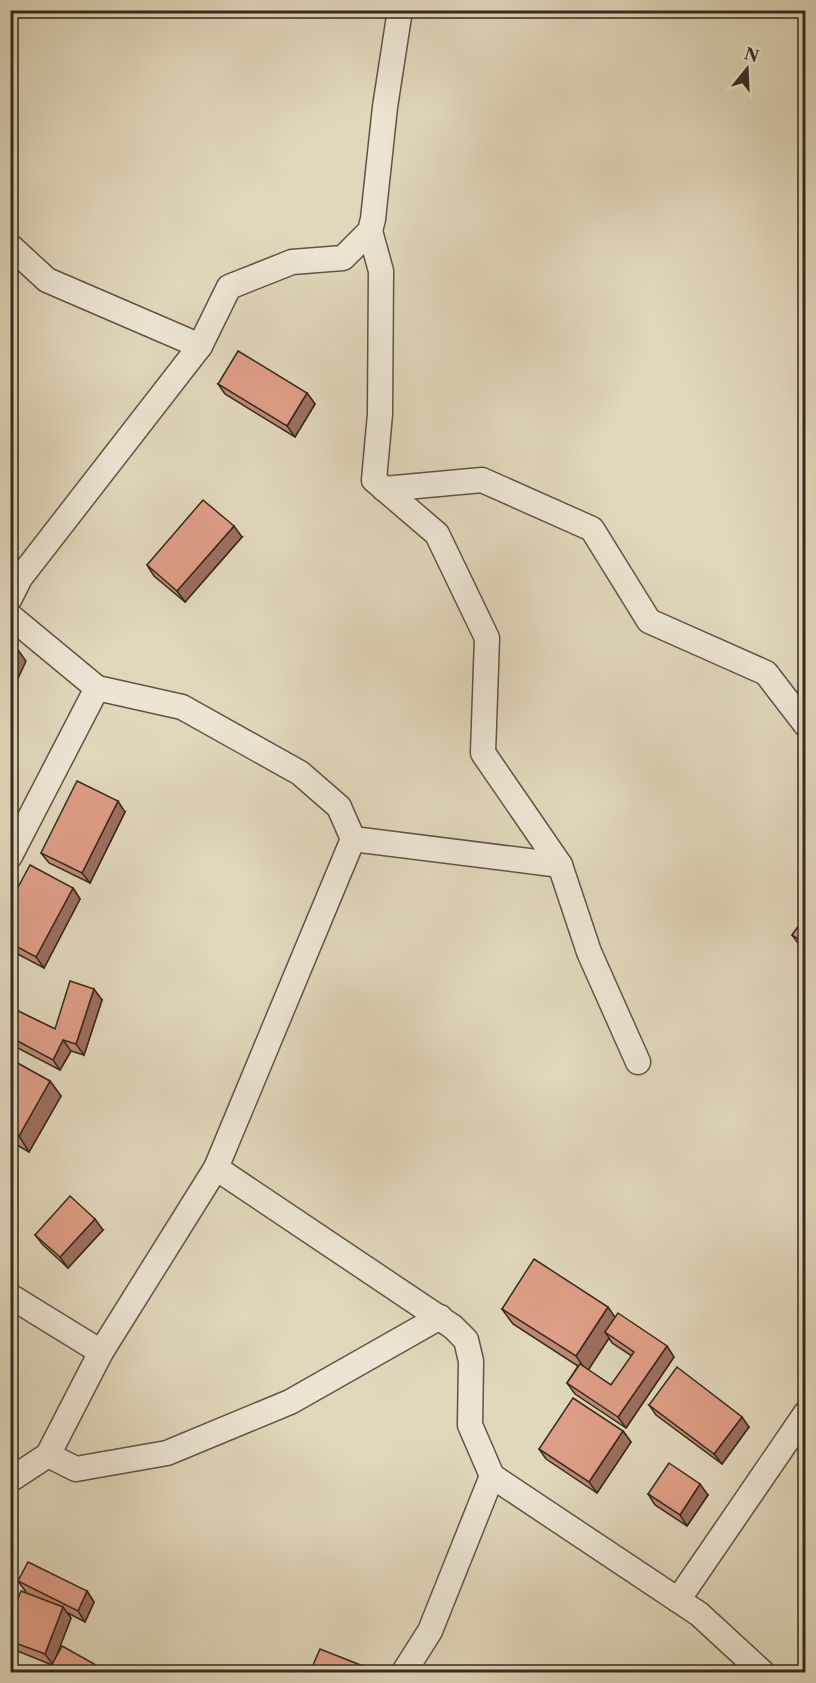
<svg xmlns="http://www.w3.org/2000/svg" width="816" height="1683" font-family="'Libre Caslon Text',serif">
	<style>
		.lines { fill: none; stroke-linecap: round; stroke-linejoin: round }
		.minor-casing { stroke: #605544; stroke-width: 27 }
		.minor { stroke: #ece5d3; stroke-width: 24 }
		.wall { fill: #c08874; stroke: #352a1d; stroke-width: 1.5; fill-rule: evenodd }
		.shaded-wall { fill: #9c6f5e; stroke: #352a1d; stroke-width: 1.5 }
		.building { fill: #df9e87; stroke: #352a1d; stroke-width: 1.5 }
	</style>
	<rect width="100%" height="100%" fill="#e1d7bb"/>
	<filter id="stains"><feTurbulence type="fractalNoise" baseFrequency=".00333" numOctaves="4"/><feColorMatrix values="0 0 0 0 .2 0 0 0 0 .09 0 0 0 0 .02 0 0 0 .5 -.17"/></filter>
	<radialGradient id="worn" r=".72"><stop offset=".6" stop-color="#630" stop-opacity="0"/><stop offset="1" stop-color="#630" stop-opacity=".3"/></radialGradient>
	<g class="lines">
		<g class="minor-casing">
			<g id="minor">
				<polyline points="370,231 381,271 380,414 374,480 437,534 487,638 483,753 560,865 589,952 638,1062"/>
				<polyline points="10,246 47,280 200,346"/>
				<polyline points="384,489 482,480 592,529 649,621 766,673 806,725"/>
				<polyline points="10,598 20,578 200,346 229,287 292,262 343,258 370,231 373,219 385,107 400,10"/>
				<polyline points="10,616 97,688 182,707 300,773 339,807 353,839 216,1168 101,1352 48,1455 10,1480"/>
				<polyline points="353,839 560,865"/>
				<polyline points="10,856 97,688"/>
				<polyline points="216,1168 453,1327 466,1340 471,1361 470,1425 492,1476 699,1614 762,1672"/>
				<polyline points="10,1296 101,1352"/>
				<polyline points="48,1455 76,1469 167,1453 290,1402 440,1317"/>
				<polyline points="678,1600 806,1413"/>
				<polyline points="404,1672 430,1631 492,1476"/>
			</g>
		</g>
		<use href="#minor" class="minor"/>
	</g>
	<g class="wall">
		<polygon points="218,384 307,393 315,404 295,437 225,394"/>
		<polygon points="242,537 185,602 154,576 147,565"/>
		<polygon points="125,812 90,883 49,863 41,853"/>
		<polygon points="73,888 80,899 44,968 10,950 10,902"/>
		<polygon points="806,916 806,952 803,950 792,935"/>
		<polygon points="102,1000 84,1055 71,1051 60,1070 10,1044 10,1007 55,1029"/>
		<polygon points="10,1059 50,1081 61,1096 29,1152 10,1141"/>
		<polygon points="103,1230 68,1268 43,1245 35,1235"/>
		<path d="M502 1309 615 1317 674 1357 626 1428 575 1394 567 1383 578 1366 513 1324ZM609 1338 612 1343 632 1356 611 1385 588 1370Z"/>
		<polygon points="649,1405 749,1427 722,1464 656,1415"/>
		<polygon points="623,1431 631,1442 597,1493 546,1459 539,1449"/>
		<polygon points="648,1494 708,1495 687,1526 655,1505"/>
		<polygon points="18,1581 87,1591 94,1602 85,1622 68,1613 71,1618 52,1665 10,1648 10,1618 26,1592"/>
	</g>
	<g class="shaded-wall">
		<polygon points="307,393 315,404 295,437 287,426"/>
		<polygon points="234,526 242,537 185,602 177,591"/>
		<polygon points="18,650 26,661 10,696 10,668"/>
		<polygon points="118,801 125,812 90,883 82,873"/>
		<polygon points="73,888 80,899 44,968 36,957"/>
		<polygon points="94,989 102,1000 84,1055 76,1044"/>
		<polygon points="63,1040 71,1051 60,1070 53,1060"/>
		<polygon points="50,1081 61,1096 29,1152 19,1136"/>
		<polygon points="95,1219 103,1230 68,1268 60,1257"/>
		<polygon points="608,1307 619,1323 605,1332 609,1338 587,1372 576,1356"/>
		<polygon points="667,1346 674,1357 626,1428 618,1417"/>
		<polygon points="742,1417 749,1427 722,1464 714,1454"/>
		<polygon points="623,1431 631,1442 597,1493 589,1482"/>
		<polygon points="700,1484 708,1495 687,1526 680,1515"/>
		<polygon points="87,1591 94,1602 85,1622 78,1611"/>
		<polygon points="63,1607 71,1618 53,1665 45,1654"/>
		<polygon points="363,1666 367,1672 360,1672"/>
	</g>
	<g class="building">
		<polygon points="238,351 307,393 287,426 218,384"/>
		<polygon points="203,500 234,526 177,591 147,565"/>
		<polygon points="10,647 18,650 10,668"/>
		<polygon points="77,781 118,801 82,873 41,853"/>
		<polygon points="30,865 73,888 36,957 10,943 10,902"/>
		<polygon points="806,916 806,944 792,935"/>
		<polygon points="70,981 94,989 76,1044 63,1040 53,1060 10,1037 10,1007 55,1029"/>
		<polygon points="10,1059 50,1081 19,1136 10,1132"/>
		<polygon points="70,1196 95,1219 60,1257 35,1235"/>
		<polygon points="534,1259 608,1307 576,1356 502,1309"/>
		<polygon points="618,1313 667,1346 618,1417 567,1383 580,1364 611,1385 634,1352 605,1332"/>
		<polygon points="677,1367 742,1417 714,1454 649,1405"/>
		<polygon points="573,1398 623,1431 589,1482 539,1449"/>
		<polygon points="669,1463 700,1484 680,1515 648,1494"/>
		<polygon points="28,1562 87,1591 78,1611 18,1581"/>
		<polygon points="21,1591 63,1607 45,1654 10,1641 10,1618"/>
		<polygon points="62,1646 103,1669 101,1672 48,1672"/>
		<polygon points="320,1649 363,1666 360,1672 310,1672"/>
	</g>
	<rect width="816" height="1683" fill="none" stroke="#e1d7bb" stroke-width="36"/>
	<rect x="12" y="12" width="792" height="1659" fill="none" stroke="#352a1d" stroke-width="3"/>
	<rect x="18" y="18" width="780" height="1647" fill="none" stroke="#352a1d" stroke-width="1.5"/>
	<g transform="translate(747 69) rotate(18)" stroke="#ece5d3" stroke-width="4.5" paint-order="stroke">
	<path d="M0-4.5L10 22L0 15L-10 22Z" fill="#352a1d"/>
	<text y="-9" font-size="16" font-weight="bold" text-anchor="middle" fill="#352a1d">N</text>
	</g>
	<rect width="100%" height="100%" filter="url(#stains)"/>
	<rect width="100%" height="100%" fill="url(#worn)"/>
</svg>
